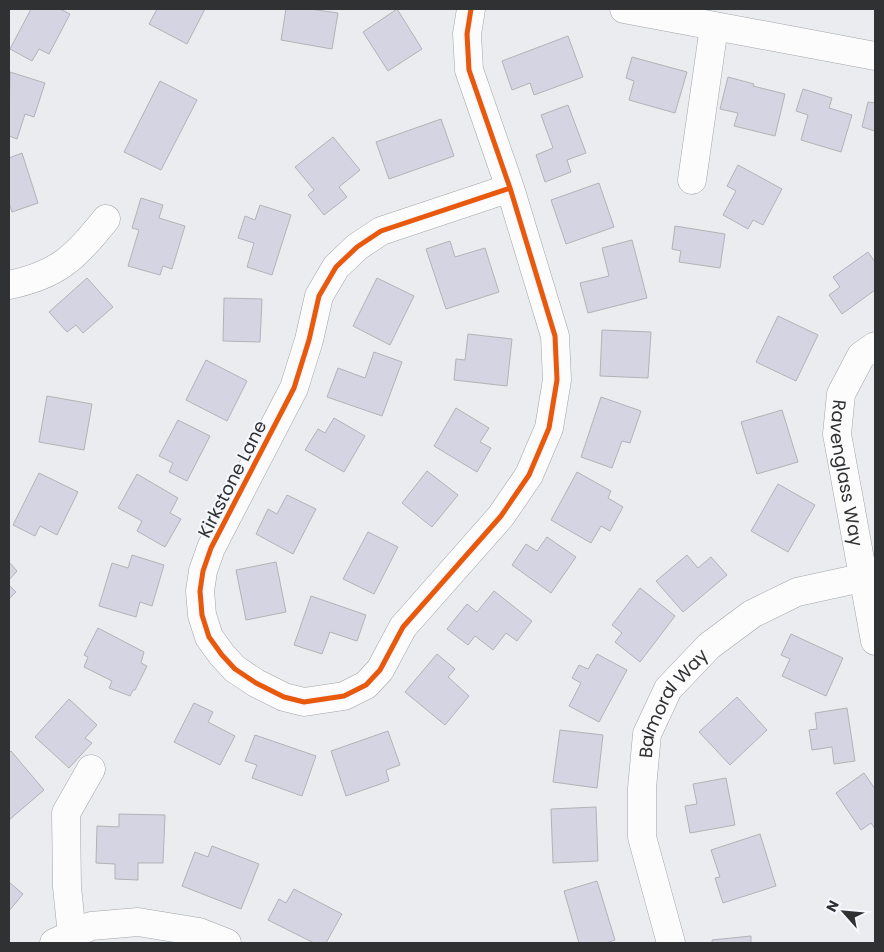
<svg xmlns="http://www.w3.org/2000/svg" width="884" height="952" font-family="Poppins,sans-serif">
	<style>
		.building { fill: #d5d4e3; stroke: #b2b3b5 }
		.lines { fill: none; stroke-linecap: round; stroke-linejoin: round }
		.minor-casing { stroke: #a3a4a7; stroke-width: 29 }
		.minor { stroke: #fcfcfd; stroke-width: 28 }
		.cycleway-casing { stroke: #f5f8ff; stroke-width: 8 }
		.cycleway { stroke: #e8590c; stroke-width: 5 }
		.labels { text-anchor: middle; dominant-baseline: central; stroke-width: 4; stroke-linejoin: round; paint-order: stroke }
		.street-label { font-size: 18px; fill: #303133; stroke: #f5f8ff }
	</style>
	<rect width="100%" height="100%" fill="#eaecef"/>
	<g class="building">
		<polygon points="31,9 60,9 70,14 49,54 39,49 32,61 10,49"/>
		<polygon points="157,9 205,9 187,44 149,24"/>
		<polygon points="286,9 310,9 338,13 332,49 281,40"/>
		<polygon points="397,9 422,49 388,71 363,32"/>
		<polygon points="568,36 583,77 534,95 530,83 512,90 502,61"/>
		<polygon points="632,57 687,72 675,113 629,100 634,81 626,78"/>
		<polygon points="10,72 45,83 34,117 25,114 17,139 9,136"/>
		<polygon points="728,77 754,84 753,86 785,94 775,136 734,126 738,113 720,109"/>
		<polygon points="160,81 197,100 161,170 124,152"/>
		<polygon points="803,89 832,98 829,108 852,115 841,152 801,140 808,115 796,111"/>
		<polygon points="868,102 875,103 875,131 862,127"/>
		<polygon points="568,105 586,153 567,160 571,172 545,182 536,155 553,148 541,115"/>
		<polygon points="441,119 454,156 389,179 376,142"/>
		<polygon points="333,137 360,170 339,187 347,197 324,215 308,195 314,190 295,167"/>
		<polygon points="22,153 38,203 12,212 9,203 9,158"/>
		<polygon points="738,165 782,189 763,225 753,220 748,229 723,215 736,191 727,186"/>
		<polygon points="599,183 614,227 566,244 551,200"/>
		<polygon points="141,198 163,205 159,218 185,226 172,269 163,266 160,275 128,266 139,230 132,228"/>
		<polygon points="260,205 291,215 272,275 247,267 254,243 238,238 245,216 255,220"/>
		<polygon points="675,226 725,234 720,268 679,262 681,251 672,249"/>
		<polygon points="632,240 647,298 588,313 580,283 609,276 602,248"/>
		<polygon points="450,241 455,257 485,248 499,292 446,309 426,249"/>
		<polygon points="868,252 875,262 875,290 842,314 829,295 840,287 833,277"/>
		<polygon points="87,278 113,307 83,333 76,325 67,332 49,312"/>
		<polygon points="377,278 414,296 390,345 353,326"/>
		<polygon points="224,298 262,299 260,342 223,341"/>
		<polygon points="778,316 818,335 796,381 756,362"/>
		<polygon points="602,330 651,332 648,378 600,376"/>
		<polygon points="468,334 512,339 507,386 454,380 456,359 465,360"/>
		<polygon points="374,352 402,362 382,416 327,397 338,368 365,378"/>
		<polygon points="206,360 247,381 227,421 186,400"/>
		<polygon points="47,396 92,404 84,450 39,442"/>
		<polygon points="601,397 641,411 630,443 622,441 612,468 581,457"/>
		<polygon points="456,408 489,428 480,442 491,448 477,472 434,446"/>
		<polygon points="782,410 798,462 757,474 741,422"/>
		<polygon points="334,418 365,436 344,472 305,450 318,429 325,433"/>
		<polygon points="178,420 210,436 187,481 169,472 173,463 159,456"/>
		<polygon points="427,471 458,495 432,527 402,503"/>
		<polygon points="577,472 611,491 608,498 623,507 610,531 601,526 591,543 551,520"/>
		<polygon points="39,473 78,492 57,535 40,526 35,536 13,525"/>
		<polygon points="137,474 178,498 170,513 181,519 165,547 137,531 142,521 118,508"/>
		<polygon points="778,484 815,505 788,552 751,531"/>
		<polygon points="287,495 316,509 293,554 256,534 268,509 277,514"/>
		<polygon points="368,532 398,547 374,594 343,579"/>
		<polygon points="547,537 576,557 551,593 512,565 526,544 537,551"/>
		<polygon points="132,555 164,565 152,606 140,602 136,617 99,606 112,563 128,568"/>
		<polygon points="687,555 698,568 711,557 727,575 683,612 656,581"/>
		<polygon points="9,562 17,571 9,580"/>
		<polygon points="276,562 286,612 246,620 236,570"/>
		<polygon points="9,585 16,592 9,599"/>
		<polygon points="640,588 675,616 640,662 615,642 622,633 612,625"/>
		<polygon points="494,591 532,621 517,641 506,633 493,650 475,636 468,645 447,629 467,604 477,612"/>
		<polygon points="311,596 366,615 357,641 330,632 322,654 294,645"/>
		<polygon points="98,628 144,652 141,663 147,666 135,690 133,690 130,696 109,688 112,681 84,667 88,657 84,655"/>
		<polygon points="791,634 843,658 826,696 782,676 790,659 781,655"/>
		<polygon points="437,654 455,669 448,677 469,696 445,725 405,692"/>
		<polygon points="597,654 627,670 599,722 569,706 581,683 572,678 579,665 588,669"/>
		<polygon points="737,697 767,730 730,765 699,732"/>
		<polygon points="69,699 97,725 85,738 92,743 69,768 35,737"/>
		<polygon points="194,703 213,712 208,722 235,736 220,765 174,742"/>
		<polygon points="847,708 855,761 834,764 832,747 812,750 809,730 817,729 815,713"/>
		<polygon points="560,730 603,735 597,788 553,782"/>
		<polygon points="388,731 400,765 386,770 389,781 346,796 331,751"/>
		<polygon points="255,735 316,756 302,796 252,778 257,765 245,761"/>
		<polygon points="11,751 44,790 9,820 9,753"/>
		<polygon points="864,773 875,789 875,829 871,823 861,830 836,793"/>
		<polygon points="726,778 735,825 690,833 685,806 697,804 693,784"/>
		<polygon points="596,807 598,861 553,863 551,809"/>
		<polygon points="119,814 165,815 163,863 138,863 138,880 115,879 115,864 96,863 97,826 119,827"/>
		<polygon points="760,834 776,886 723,903 715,878 720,877 711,850"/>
		<polygon points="212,846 259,864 241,909 182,886 195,852 208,857"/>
		<polygon points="597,881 615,940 606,943 579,943 564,891"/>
		<polygon points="9,882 23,894 9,911"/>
		<polygon points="294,889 342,914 326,943 314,943 268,920 279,899 286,903"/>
		<polygon points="751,936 751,943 712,943 712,940"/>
	</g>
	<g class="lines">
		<g class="minor-casing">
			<g id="minor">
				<polyline points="471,9 467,34 469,70 510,188 555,336 557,380 549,428 529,475 501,516 403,627 380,670 366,685 344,696 304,702 284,697 256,683 235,669 222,655 209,637 202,615 200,591 203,571 211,548 294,388 309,340 319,296 336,267 357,247 381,231 510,188"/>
				<polyline points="624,9 875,56"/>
				<polyline points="692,180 714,27"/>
				<path d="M9 285C58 275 76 257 106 219"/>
				<path id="s1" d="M875 346 861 356 841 394 837 434 875 641"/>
				<polyline points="72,935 67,887 66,813 91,769"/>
				<polyline points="54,943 91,926 138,922 199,932 227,943"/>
				<path id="s2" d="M671 943 642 837V788L647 734 668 689 709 646 752 614 797 592 875 575"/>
			</g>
		</g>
		<use href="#minor" class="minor"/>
		<g class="cycleway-casing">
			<polyline id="cycleway" points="471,9 467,34 469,70 510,188 555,336 557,380 549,428 529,475 501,516 403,627 380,670 366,685 344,696 304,702 284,697 256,683 235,669 222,655 209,637 202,615 200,591 203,571 211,548 294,388 309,340 319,296 336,267 357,247 381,231 510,188"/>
		</g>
		<use href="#cycleway" class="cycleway"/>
	</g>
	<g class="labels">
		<g class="street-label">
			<text stroke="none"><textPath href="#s1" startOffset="140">Ravenglass Way</textPath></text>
			<text transform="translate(232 479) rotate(-63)">Kirkstone Lane</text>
			<text stroke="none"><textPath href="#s2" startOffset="252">Balmoral Way</textPath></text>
		</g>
	</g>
	<rect width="884" height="952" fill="none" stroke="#303133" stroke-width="20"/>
	<g transform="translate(844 912) rotate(297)" stroke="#f5f8ff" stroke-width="4" paint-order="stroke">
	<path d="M0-4L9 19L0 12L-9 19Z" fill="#303133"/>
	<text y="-8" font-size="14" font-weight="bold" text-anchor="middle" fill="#303133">N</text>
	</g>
</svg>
